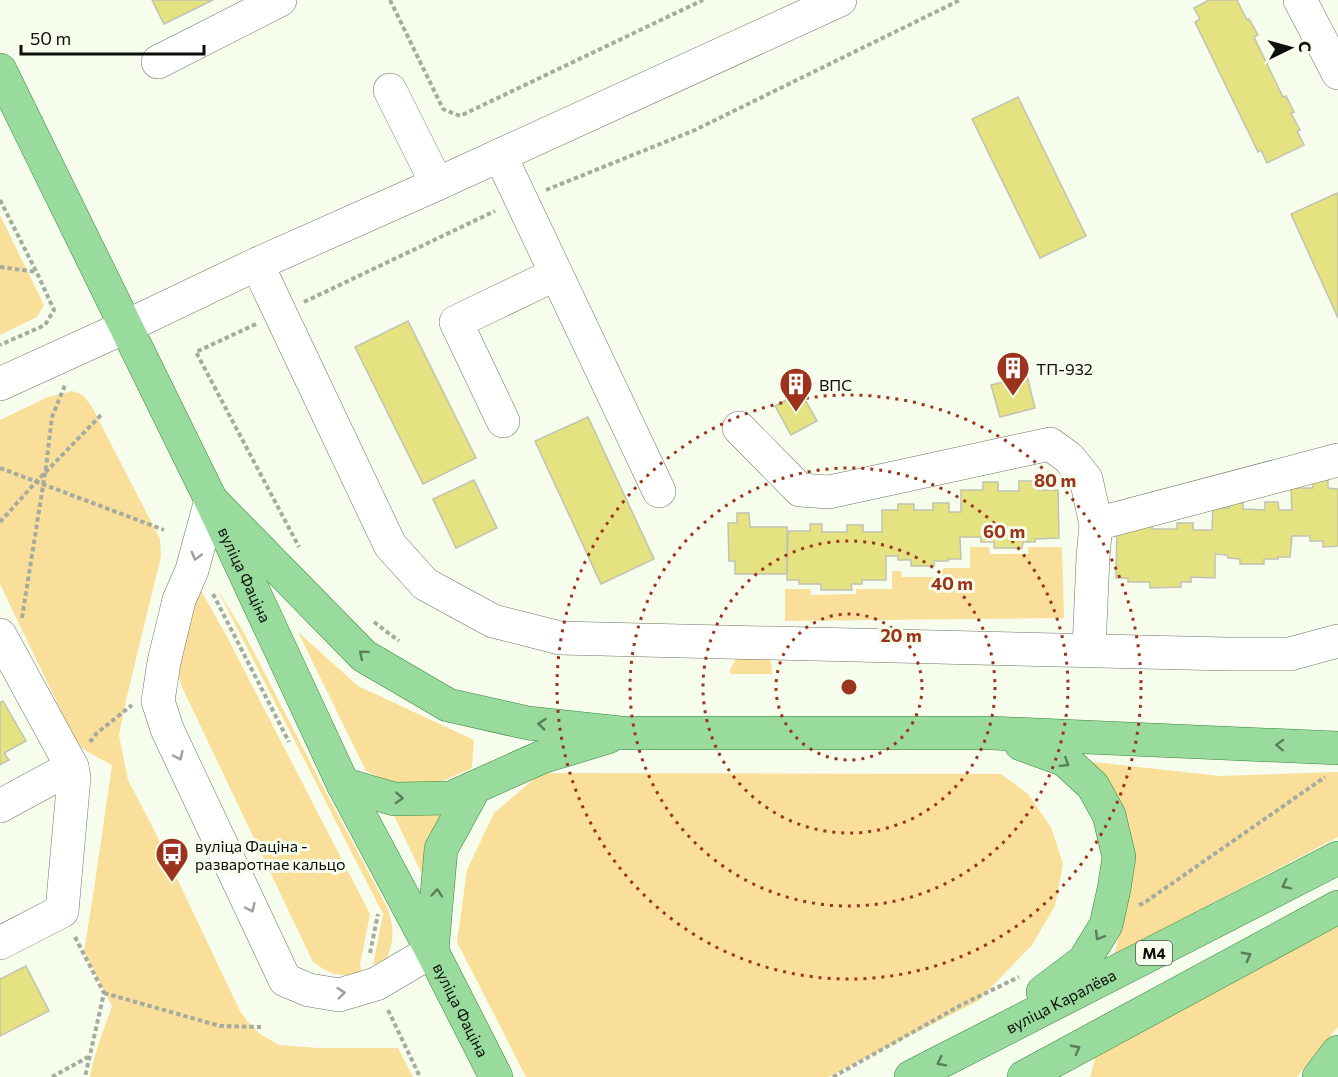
<svg xmlns="http://www.w3.org/2000/svg" width="1338" height="1077" font-family="Commissioner,sans-serif">
	<style>
		.green { fill: #fadf9a }
		.building { fill: #e5e381; stroke: #c1c2b0; stroke-width: 1.5 }
		.lines { fill: none; stroke-linecap: round; stroke-linejoin: round }
		.minor-casing { stroke: #6e7465; stroke-width: 34 }
		.major-casing { stroke: #3a843f; stroke-width: 34 }
		.path { stroke: #a5ab9e; stroke-width: 4; stroke-dasharray: 4.5 3; stroke-linecap: butt }
		.minor { stroke: #fff; stroke-width: 33 }
		.major { stroke: #98db9d; stroke-width: 33 }
		.oneway { stroke: #9e9f9d }
		.oneway2 { stroke: #597f5a }
		.ring { fill: none; stroke: #9c331d; stroke-width: 3; stroke-dasharray: 3 6 }
		.labels { text-anchor: middle; dominant-baseline: central; stroke-width: 6; stroke-linejoin: round; paint-order: stroke }
		.shield { fill: #f6fdec; stroke: #52564d; stroke-width: 1.5 }
		.shield-label { font-size: 15px; font-weight: bold; fill: #0c0f09 }
		.poi-label { font-size: 16px; fill: #0c0f09; stroke: #f6fdec; text-anchor: start }
		.street-label { font-size: 16px; fill: #0c0f09; stroke: #f6fdec }
		.centre { fill: #9c331d; stroke: #f6fdec; stroke-width: 3 }
		.ring-label { font-size: 18px; text-anchor: middle; font-weight: bold; fill: #9c331d; stroke: #f6fdec; stroke-width: 6; stroke-linejoin: round; paint-order: stroke }
	</style>
	<rect width="100%" height="100%" fill="#f6fdec"/>
	<g class="green">
		<polygon points="0,215 44,305 37,317 0,335"/>
		<path d="M72 391 83 395 92 407 160 539 161 556 126 700 119 735 128 780 153 828 240 1011 248 1022 260 1034 279 1045 318 1048H398L413 1077H90C94 1053 104 1030 112 1006L84 951 93 896 112 765 88 752 77 744 0 584V420L48 397Z"/>
		<polygon points="970,547 989,547 990,554 1028,554 1028,547 1062,547 1064,618 785,621 785,589 811,589 811,595 856,594 856,589 892,589 892,571 901,571 902,577 942,577 943,568 970,568"/>
		<path d="M216 587 244 633 322 785 387 907C394 928 395 937 387 958L373 965 383 914Z"/>
		<path d="M200 589 225 633 370 914 360 965 362 973C339 977 332 976 313 962L181 685 178 671 179 659Z"/>
		<polygon points="298,632 358,686 474,740 472,768 438,783 395,784 366,771"/>
		<polygon points="751,654 766,656 771,662 772,674 731,674 730,670 736,659"/>
		<polygon points="1084,761 1220,776 1338,772 1338,837 1114,955 1131,890 1134,845 1119,800"/>
		<polygon points="541,773 1001,774 1028,794 1051,827 1063,864 1055,906 1032,945 978,1001 828,1077 526,1077 457,942 467,870 494,813"/>
		<polygon points="449,805 425,881 391,809"/>
		<polygon points="1338,924 1338,1027 1297,1077 1090,1077 1097,1052"/>
	</g>
	<g class="building">
		<polygon points="152,0 213,0 164,24"/>
		<polygon points="1209,0 1237,0 1247,20 1249,19 1258,35 1254,37 1283,97 1286,96 1294,112 1291,113 1300,130 1297,131 1304,145 1267,163 1261,150 1258,152 1195,22 1200,19 1194,8"/>
		<polygon points="1018,97 1086,236 1040,258 972,119"/>
		<polygon points="1337,193 1338,196 1338,318 1291,214"/>
		<polygon points="408,321 476,458 423,484 355,347"/>
		<polygon points="1027,376 1035,408 1000,417 991,385"/>
		<polygon points="801,392 817,421 791,435 775,406"/>
		<polygon points="588,417 654,559 601,584 535,441"/>
		<polygon points="474,480 497,528 456,548 433,499"/>
		<polygon points="1312,480 1328,480 1328,488 1338,489 1338,546 1323,547 1323,541 1310,541 1310,536 1292,536 1290,557 1278,557 1278,559 1264,559 1264,564 1240,564 1240,559 1228,558 1227,555 1215,554 1215,578 1191,577 1191,582 1181,582 1181,587 1150,588 1150,582 1128,582 1128,578 1116,578 1117,528 1152,521 1152,529 1177,529 1177,523 1193,523 1193,530 1212,530 1213,508 1229,508 1229,503 1243,503 1243,509 1265,510 1265,502 1278,502 1279,510 1292,510 1291,488 1313,488"/>
		<polygon points="1019,481 1038,481 1038,490 1058,490 1059,538 1035,539 1035,542 1023,542 1022,548 994,548 994,542 981,542 981,537 960,537 961,559 948,559 948,561 934,561 934,566 911,566 911,560 898,560 898,556 886,556 886,580 862,580 862,584 851,584 852,590 821,590 821,584 799,584 799,580 787,580 788,531 810,531 810,524 822,524 822,532 847,532 847,525 863,525 863,532 882,532 882,510 898,510 898,504 914,504 914,510 933,510 933,503 949,503 949,512 961,512 961,490 983,490 983,482 998,482 998,491 1019,491"/>
		<polygon points="737,513 749,513 750,527 787,527 787,574 735,574 735,561 729,561 728,523 737,523"/>
		<polygon points="3,701 26,741 4,753 9,760 0,765 0,703"/>
		<polygon points="26,966 49,1011 0,1036 0,979"/>
	</g>
	<g class="lines">
		<g class="minor-casing">
			<g id="minor">
				<polyline points="1300,0 1338,73"/>
				<polyline points="158,62 280,0"/>
				<polyline points="390,90 437,184"/>
				<polyline points="500,155 659,491"/>
				<polyline points="257,264 390,545 425,584 493,621 560,638 1227,654 1290,654 1338,641"/>
				<polyline points="0,384 125,327 257,264 437,184 840,0"/>
				<polyline points="503,421 456,322 556,274"/>
				<polyline points="739,428 800,490 829,492 1050,444 1069,458 1086,479 1096,524 1093,557 1089,649"/>
				<polyline points="211,500 192,570 179,600 164,662 158,701 167,729 285,980 309,990 339,995 376,984 432,951"/>
				<polyline points="1096,524 1338,460"/>
				<polyline points="0,635 72,767 0,806"/>
				<polyline points="0,943 62,911 74,777 72,767"/>
			</g>
		</g>
		<g class="major-casing">
			<g id="major">
				<path id="s1" d="M0 70 211 500 343 784 432 951 496 1077"/>
				<polyline points="211,500 364,656 448,705 528,723 621,733 991,733 1338,748"/>
				<polyline points="1021,744 1065,760 1093,786 1109,815 1119,857 1114,889 1106,925 1084,961 1043,992"/>
				<polyline points="343,784 394,799 451,798 475,787"/>
				<polyline points="432,951 441,849 475,787 542,757 608,737"/>
				<path id="s2" d="M911 1077 1338 858"/>
				<polyline points="1024,1077 1338,907"/>
				<polyline points="1319,1077 1338,1052"/>
			</g>
		</g>
		<g class="path">
			<polyline points="390,0 443,109 460,116 703,0"/>
			<polyline points="546,190 695,130 960,0"/>
			<polyline points="0,200 37,273 54,310 45,325 0,345"/>
			<polyline points="0,267 37,272"/>
			<polyline points="304,302 495,211"/>
			<polyline points="256,324 196,352 299,547"/>
			<polyline points="0,468 164,530"/>
			<polyline points="0,522 36,482 103,413"/>
			<polyline points="213,594 289,742"/>
			<polyline points="22,618 46,467 52,417 65,385"/>
			<polyline points="374,622 399,641"/>
			<polyline points="90,742 97,733 132,705"/>
			<polyline points="1139,905 1144,903 1325,777"/>
			<polyline points="75,937 104,993 85,1077"/>
			<polyline points="370,953 378,914"/>
			<polyline points="104,993 220,1026 261,1027"/>
			<polyline points="388,1010 420,1077"/>
			<polyline points="52,1077 88,1057"/>
			<polyline points="833,1077 961,1005 1019,977"/>
		</g>
		<use href="#minor" class="minor"/>
		<use href="#major" class="major"/>
	</g>
	<defs><path id="oneway-chevron" d="M-2-3.5L2.5 0L-2 3.5" fill="none" stroke-width="1.6" stroke-linecap="round" stroke-linejoin="round" transform="scale(1.5)"/></defs>
	<g class="oneway">
		<use href="#oneway-chevron" transform="translate(196 556) rotate(105)"/>
		<use href="#oneway-chevron" transform="translate(179 756) rotate(65)"/>
		<use href="#oneway-chevron" transform="translate(251 908) rotate(65)"/>
		<use href="#oneway-chevron" transform="translate(341 993) rotate(-6)"/>
	</g>
	<g class="oneway2">
		<use href="#oneway-chevron" transform="translate(363 654) rotate(-140)"/>
		<use href="#oneway-chevron" transform="translate(542 724) rotate(-174)"/>
		<use href="#oneway-chevron" transform="translate(1280 745) rotate(-178)"/>
		<use href="#oneway-chevron" transform="translate(1065 763) rotate(32)"/>
		<use href="#oneway-chevron" transform="translate(399 798) rotate(3)"/>
		<use href="#oneway-chevron" transform="translate(1286 885) rotate(153)"/>
		<use href="#oneway-chevron" transform="translate(437 893) rotate(-85)"/>
		<use href="#oneway-chevron" transform="translate(1099 936) rotate(121)"/>
		<use href="#oneway-chevron" transform="translate(1247 956) rotate(-28)"/>
		<use href="#oneway-chevron" transform="translate(1076 1049) rotate(-28)"/>
		<use href="#oneway-chevron" transform="translate(941 1062) rotate(153)"/>
	</g>
	<g class="ring">
		<circle cx="849" cy="687" r="73"/>
		<circle cx="849" cy="687" r="146"/>
		<circle cx="849" cy="687" r="219"/>
		<circle cx="849" cy="687" r="292"/>
	</g>
	<defs>
		<g id="building-pin" transform="scale(1.725)"><path d="M0 17L-7.5 6A9.5 9.5 0 1 1 7.5 6Z" fill="#9c331d" stroke="#f6fdec"/><path d="M-4-6H4V6H1V3H-1V6H-4ZM-2.5-4.3h1.7v1.8h-1.7ZM.8-4.3h1.7v1.8H.8ZM-2.5-1h1.7V.8h-1.7ZM.8-1h1.7V.8H.8Z" fill="#fff"/></g>
		<g id="bus-pin" transform="scale(1.725)"><path d="M0 17L-7.5 6A9.5 9.5 0 1 1 7.5 6Z" fill="#9c331d" stroke="#f6fdec"/><path d="M-5-6H5V4H4V6H2V4H-2V6H-4V4H-5ZM-3.5-4V0h7V-4ZM-3.5 1.2v1.5H-2V1.2ZM2 1.2v1.5H3.5V1.2Z" fill="#fff"/></g>
	</defs>
	<g fill-rule="evenodd">
		<use href="#building-pin" x="1013" y="368"/>
		<use href="#building-pin" x="796" y="384"/>
		<use href="#bus-pin" x="172" y="854"/>
	</g>
	<g class="labels">
		<rect class="shield" x="1136" y="941" width="36" height="24" rx="4.5"/>
		<g class="shield-label">
			<text x="1154" y="953">М4</text>
		</g>
		<g class="poi-label">
			<text x="1036" y="368">ТП-932</text>
			<text x="819" y="384">ВПС</text>
			<text x="195" y="845">вуліца Фаціна -<tspan x="195" dy="18">разваротнае кальцо</tspan></text>
		</g>
		<g class="street-label">
			<text stroke="none"><textPath href="#s1" startOffset="561">вуліца Фаціна</textPath></text>
			<text stroke="none"><textPath href="#s2" startOffset="168">вуліца Каралёва</textPath></text>
			<text stroke="none"><textPath href="#s1" startOffset="1047">вуліца Фаціна</textPath></text>
		</g>
	</g>
	<circle cx="849" cy="687" r="9" class="centre"/>
	<g class="ring-label">
		<text x="1055" y="487">80 m</text>
		<text x="1004" y="538">60 m</text>
		<text x="952" y="590">40 m</text>
		<text x="901" y="642">20 m</text>
	</g>
	<g transform="translate(1290 48) rotate(85)" stroke="#f6fdec" stroke-width="4.5" paint-order="stroke">
	<path d="M0-4.5L10 22L0 15L-10 22Z" fill="#0c0f09"/>
	<text y="-9" font-size="16" font-weight="bold" text-anchor="middle" fill="#0c0f09">С</text>
	</g>
	<path d="M21 45v9h183v-9" fill="none" stroke="#0c0f09" stroke-width="3"/>
	<text x="30" y="45" font-size="18" fill="#0c0f09" stroke="#f6fdec" stroke-width="4.5" paint-order="stroke">50 m</text>
</svg>
